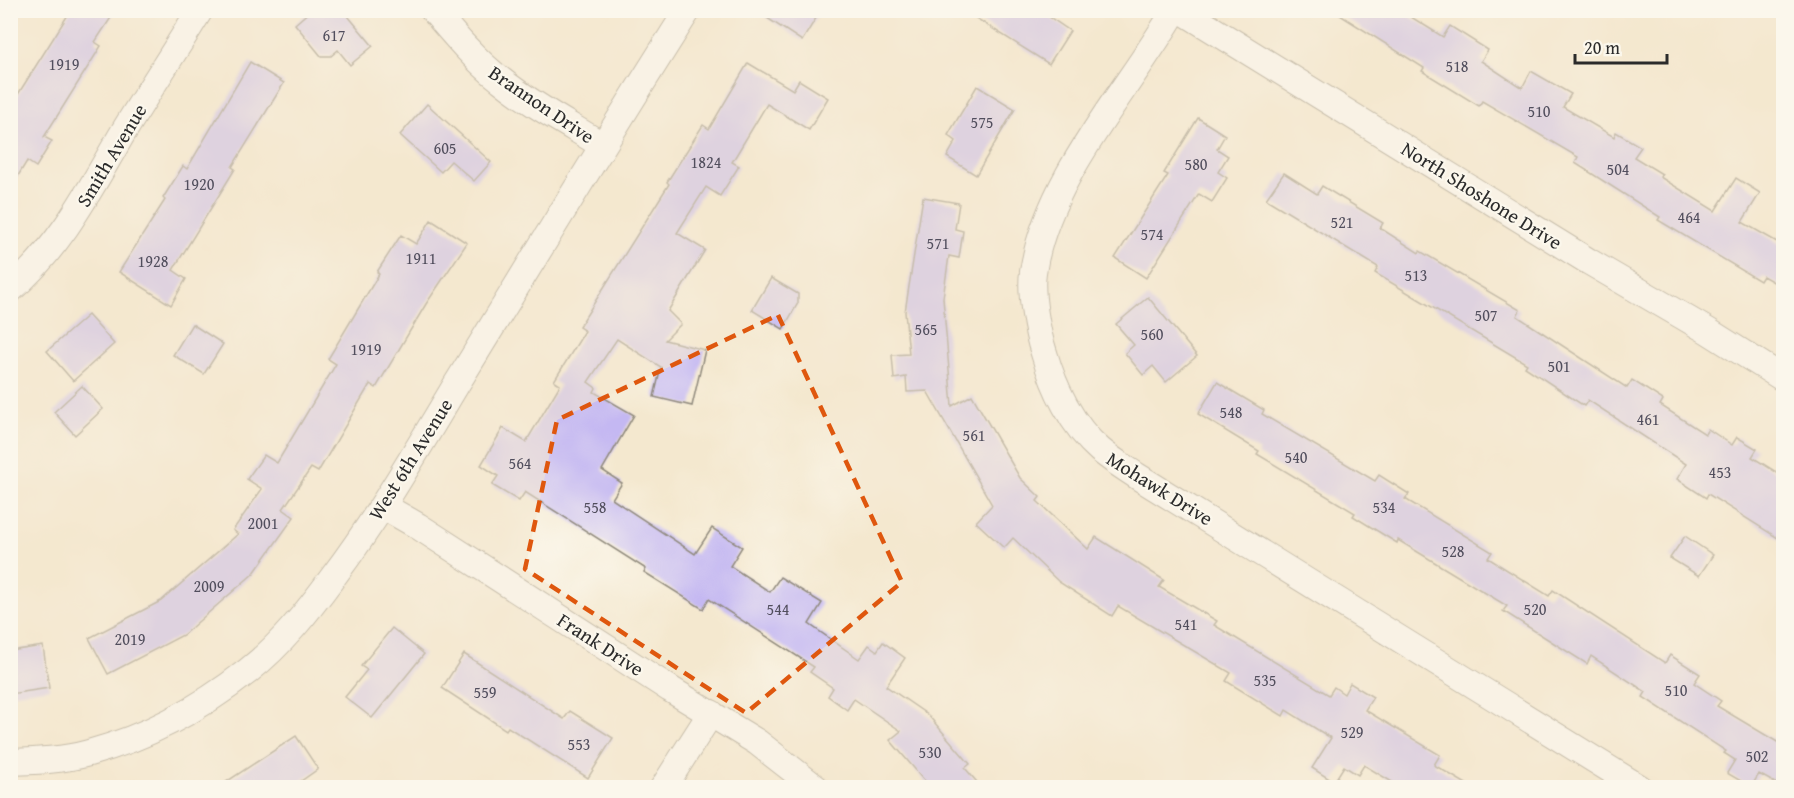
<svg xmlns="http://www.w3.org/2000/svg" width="1794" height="798" font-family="'Gentium Book Plus',serif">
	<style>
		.building { fill: #c4b8f2 }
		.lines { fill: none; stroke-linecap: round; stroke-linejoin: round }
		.street-casing { stroke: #908a7d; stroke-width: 28 }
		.street { stroke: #fff; stroke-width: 26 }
		.marked { fill: none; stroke: #df570e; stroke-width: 4.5; stroke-dasharray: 12 8; stroke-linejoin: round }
		.labels { text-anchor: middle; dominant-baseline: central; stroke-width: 4.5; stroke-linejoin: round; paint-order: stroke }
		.number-label { font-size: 16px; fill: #514e5d }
		.street-label { font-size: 20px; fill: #2b2b2b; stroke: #fbf7ec }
	</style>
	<rect width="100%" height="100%" fill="#fbf7ec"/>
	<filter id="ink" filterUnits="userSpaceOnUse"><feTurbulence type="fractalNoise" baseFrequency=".0167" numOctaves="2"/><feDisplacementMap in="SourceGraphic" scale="12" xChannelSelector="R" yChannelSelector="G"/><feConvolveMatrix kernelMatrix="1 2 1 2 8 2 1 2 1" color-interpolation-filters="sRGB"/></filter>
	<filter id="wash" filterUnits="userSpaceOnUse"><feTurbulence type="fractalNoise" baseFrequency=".008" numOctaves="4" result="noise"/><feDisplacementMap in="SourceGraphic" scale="24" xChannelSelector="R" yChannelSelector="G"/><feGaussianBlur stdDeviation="1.35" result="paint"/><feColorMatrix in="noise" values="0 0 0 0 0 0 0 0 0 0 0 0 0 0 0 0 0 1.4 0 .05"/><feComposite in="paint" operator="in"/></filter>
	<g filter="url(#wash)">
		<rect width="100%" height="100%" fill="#f4e8cf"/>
		<g id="blocks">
			<g class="building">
				<polygon points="71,10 116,10 95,42 101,46 44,137 52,141 36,167 27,161 10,189 10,107"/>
				<polygon points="311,10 343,10 373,46 350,65 338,50 331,56 321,56 295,24"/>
				<polygon points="755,10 821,10 802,41"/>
				<polygon points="963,10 1039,10 1070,31 1049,64"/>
				<polygon points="1332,10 1400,10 1443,37 1450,26 1488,50 1481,61 1522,88 1531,71 1571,94 1563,107 1614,137 1616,132 1641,147 1634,157 1662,174 1660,177 1715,211 1736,178 1760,193 1742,222 1784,246 1784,288 1763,276 1760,281 1658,220 1660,217 1575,163 1578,157 1482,101 1479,106 1422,71 1424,68"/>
				<polygon points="250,62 284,83 232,167 235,169 173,270 186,279 171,305 119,272 165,200 163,198 183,166 187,169"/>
				<polygon points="748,63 793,90 799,80 828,98 809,130 767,104 732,162 739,166 720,196 706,187 677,233 705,250 668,311 681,324 665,340 705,350 692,406 654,397 661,367 617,339 588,382 596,388 594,392 634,415 602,470 622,483 612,499 695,554 712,528 742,547 730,566 770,592 780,577 822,603 809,624 859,659 869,645 877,651 883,642 905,658 886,686 928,715 970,764 965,768 982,788 931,788 890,740 901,731 854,699 847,710 828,696 833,688 810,672 814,667 709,599 703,609 644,572 646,569 525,492 519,501 492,485 498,476 481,465 503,428 526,442 560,385 554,381 585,331 579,327 669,184 667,182 703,125 709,129"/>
				<polygon points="977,86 1015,109 976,175 947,157 956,141 948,135"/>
				<polygon points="427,104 491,162 474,181 451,161 441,172 400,135"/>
				<polygon points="1198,118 1225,135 1217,149 1228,156 1218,172 1227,178 1212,202 1199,194 1146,278 1115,258 1168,175 1164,173"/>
				<polygon points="1284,173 1317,194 1322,186 1383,223 1380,228 1419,253 1420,251 1520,310 1517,316 1627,388 1632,380 1663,400 1660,405 1705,434 1708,429 1732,445 1737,437 1757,449 1752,457 1784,477 1784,542 1708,494 1706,498 1677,479 1686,464 1588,400 1584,406 1525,367 1527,364 1375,273 1378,267 1266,199"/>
				<polygon points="923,197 959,203 955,229 963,231 959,258 949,256 943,298 952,406 972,395 1020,478 1040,497 1037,501 1088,549 1096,537 1164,580 1159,587 1217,621 1214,625 1329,695 1334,687 1344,694 1350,683 1373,697 1365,710 1440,755 1434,765 1473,788 1402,788 1364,765 1358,775 1344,766 1334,782 1312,768 1331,738 1286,710 1283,716 1226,681 1231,673 1118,606 1112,616 1059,582 1013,538 1004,548 976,522 992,505 927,391 907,392 906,377 894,379 892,355 909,354 905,312"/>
				<polygon points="431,220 467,243 426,304 376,388 370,384 318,472 311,468 283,509 294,517 254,573 183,635 108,674 89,638 161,601 238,534 233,530 262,489 247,479 264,455 277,463 336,364 328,359 379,274 377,272 401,235 416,244"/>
				<polygon points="771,278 798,294 798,303 783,329 752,310"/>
				<polygon points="1148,297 1197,356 1166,382 1153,366 1143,375 1125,353 1134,345 1116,324"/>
				<polygon points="88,315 114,344 73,381 47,351"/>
				<polygon points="192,324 223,344 204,374 173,355"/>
				<polygon points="1217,382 1264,410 1262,414 1375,481 1379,475 1409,494 1405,499 1492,552 1488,558 1549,596 1553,590 1665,663 1670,655 1700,674 1694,683 1721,701 1717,706 1784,746 1784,788 1759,774 1751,787 1727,773 1735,760 1724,753 1726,751 1643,697 1646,692 1591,656 1587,664 1546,638 1503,611 1507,606 1398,540 1397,543 1353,516 1355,513 1257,454 1259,451 1198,414"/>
				<polygon points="82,386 103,409 75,435 54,412"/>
				<polygon points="1685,536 1713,555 1699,576 1670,558"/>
				<polygon points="392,628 424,654 372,718 345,697 367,670 361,666"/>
				<polygon points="43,646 49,688 10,694 10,651"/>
				<polygon points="464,654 564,719 570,711 613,738 588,778 508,727 506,730 442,688"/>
				<polygon points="296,736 318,769 291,788 217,788"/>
			</g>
		</g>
	</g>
	<g filter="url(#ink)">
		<use href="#blocks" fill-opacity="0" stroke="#908a7d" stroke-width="1.5"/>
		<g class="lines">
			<g class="street-casing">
				<g id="street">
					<path d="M433 10C454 35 475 60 501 80 532 105 568 124 602 145"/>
					<path d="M1175 10C1127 92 1047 178 1033 272 1030 294 1037 332 1044 353 1054 388 1072 426 1100 450 1112 460 1125 468 1137 476L1640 788"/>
					<polyline points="1181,10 1588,261 1708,331 1784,379"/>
					<path d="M10 290C61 247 91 187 124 131 149 90 175 51 200 10"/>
					<polyline points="383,506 418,526 670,689 757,742 816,788"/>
					<path d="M10 762C37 761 64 760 89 753 148 737 201 708 248 671 282 644 308 611 333 577 379 516 417 450 456 385 533 260 609 134 688 10"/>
					<polyline points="663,788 711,713"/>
				</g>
			</g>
			<use href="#street" class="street"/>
		</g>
	</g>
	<path d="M0 0H1794V798H0ZM778 315 902 582 746 713 525 569 557 420Z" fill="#f4e8cf" fill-opacity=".55" fill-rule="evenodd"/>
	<path class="marked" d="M778 315 902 582 746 713 525 569 557 420Z"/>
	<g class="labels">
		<g class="number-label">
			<text x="334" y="35">617</text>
			<text x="64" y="64">1919</text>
			<text x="1457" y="66">518</text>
			<text x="1539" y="111">510</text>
			<text x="982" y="122">575</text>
			<text x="445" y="148">605</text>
			<text x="706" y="162">1824</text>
			<text x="1196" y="164">580</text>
			<text x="1618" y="169">504</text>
			<text x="199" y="184">1920</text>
			<text x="1689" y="217">464</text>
			<text x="1342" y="222">521</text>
			<text x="1152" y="234">574</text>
			<text x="938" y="243">571</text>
			<text x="421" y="258">1911</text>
			<text x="153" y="261">1928</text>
			<text x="1416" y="275">513</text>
			<text x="1486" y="315">507</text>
			<text x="926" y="329">565</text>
			<text x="1152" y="334">560</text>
			<text x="366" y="349">1919</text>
			<text x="1559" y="366">501</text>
			<text x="1231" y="412">548</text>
			<text x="1648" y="419">461</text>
			<text x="974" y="435">561</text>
			<text x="1296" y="457">540</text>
			<text x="520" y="463">564</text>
			<text x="1720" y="472">453</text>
			<text x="595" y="507">558</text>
			<text x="1384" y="507">534</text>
			<text x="263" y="523">2001</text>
			<text x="1453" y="551">528</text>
			<text x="209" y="586">2009</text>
			<text x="778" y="609">544</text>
			<text x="1535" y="609">520</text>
			<text x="1186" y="624">541</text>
			<text x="130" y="639">2019</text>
			<text x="1265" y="680">535</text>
			<text x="1676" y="690">510</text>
			<text x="485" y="692">559</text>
			<text x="1352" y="732">529</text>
			<text x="579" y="744">553</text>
			<text x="930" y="752">530</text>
			<text x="1757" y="756">502</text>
		</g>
		<g class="street-label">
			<text transform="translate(542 104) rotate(34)">Brannon Drive</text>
			<text transform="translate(111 155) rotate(-59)">Smith Avenue</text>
			<text transform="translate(1482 195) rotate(32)">North Shoshone Drive</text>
			<text transform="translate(410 459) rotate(-58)">West 6th Avenue</text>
			<text transform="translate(1160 488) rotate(32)">Mohawk Drive</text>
			<text transform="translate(601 644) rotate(33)">Frank Drive</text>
		</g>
	</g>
	<rect width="1794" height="798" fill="none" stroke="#fbf7ec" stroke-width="36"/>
	<path d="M1575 54v9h92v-9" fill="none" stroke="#2b2b2b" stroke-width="3"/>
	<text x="1584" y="54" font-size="18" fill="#2b2b2b" stroke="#fbf7ec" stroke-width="4.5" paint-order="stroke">20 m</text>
</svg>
